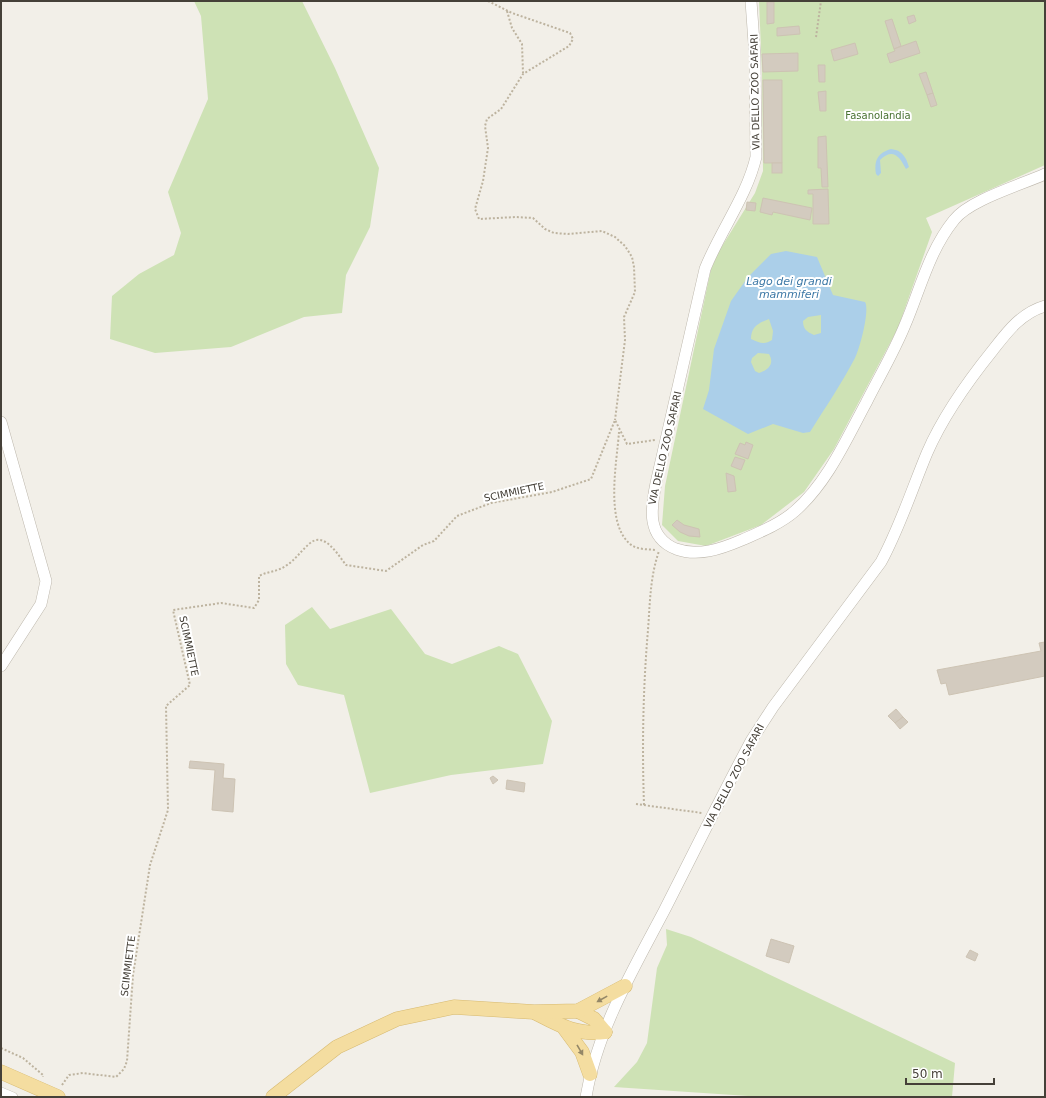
<svg xmlns="http://www.w3.org/2000/svg" width="1046" height="1098" font-family="'DejaVu Sans',sans-serif">
	<style>
		.green { fill: #cee2b5 }
		.water { fill: #abcfe9; fill-rule: evenodd }
		.building { fill: #d3cbbf; stroke: #cdc3b3 }
		.lines { fill: none; stroke-linecap: round; stroke-linejoin: round }
		.minor-casing { stroke: #bdb7ac; stroke-width: 10 }
		.tertiary-casing { stroke: #bdb7ac; stroke-width: 12 }
		.primary-casing { stroke: #d7ba71; stroke-width: 15 }
		.path { stroke: #bdb39f; stroke-width: 2; stroke-dasharray: 2 2; stroke-linecap: butt }
		.minor { stroke: #fff; stroke-width: 9 }
		.tertiary { stroke: #fff; stroke-width: 11 }
		.primary { stroke: #f4dda0; stroke-width: 14 }
		.oneway { fill: #948767 }
		.labels { text-anchor: middle; dominant-baseline: central; stroke-width: 4; stroke-linejoin: round; paint-order: stroke }
		.street-label { font-size: 10px; fill: #454038; stroke: #fff }
		.park-label { font-size: 10px; fill: #487131; stroke: #fff }
		.water-label { font-size: 11px; font-style: italic; fill: #3c78a6; stroke: #fff }
	</style>
	<rect width="100%" height="100%" fill="#f2efe8"/>
	<g class="green">
		<polygon points="194,1 302,1 335,68 379,168 370,227 346,275 342,313 304,317 231,347 155,353 110,339 112,296 139,274 174,255 181,233 168,192 208,99 201,16"/>
		<polygon points="759,1 1045,1 1045,165 926,218 932,232 898,328 834,449 804,492 761,525 706,546 678,541 662,525 665,486 711,269 719,251 755,193 763,171 762,73"/>
		<polygon points="312,607 330,629 391,609 425,654 452,664 499,646 518,654 552,721 543,764 451,775 370,793 344,695 298,685 286,664 285,625"/>
		<polygon points="666,929 691,937 955,1063 952,1097 763,1097 614,1087 637,1062 647,1043 657,968 667,945"/>
	</g>
	<g class="water">
		<path d="M891 149C902 150 906 157 909 167L906 169C900 157 893 147 880 160L881 173 878 176 876 174C874 161 877 153 891 149Z"/>
		<path d="M786 251 817 257 833 295 865 302C870 310 860 348 855 358 842 383 825 408 810 432L803 433 773 424 748 434 703 409 709 390 714 349 731 301 748 277 771 254ZM821 315V333L814 335C807 332 803 329 803 321L808 317ZM769 319 773 331 772 340C765 345 759 343 751 339 751 327 758 323 769 319ZM758 353 769 354C775 364 768 370 759 373L755 371 751 362 752 358Z"/>
	</g>
	<g class="building">
		<polygon points="767,2 774,2 774,23 767,24"/>
		<polygon points="914,15 916,21 909,24 907,17"/>
		<polygon points="892,19 901,46 894,49 885,21"/>
		<polygon points="799,26 800,34 777,36 777,28"/>
		<polygon points="916,41 920,53 890,63 887,54 895,51 894,49"/>
		<polygon points="855,43 858,54 834,61 831,50"/>
		<polygon points="798,53 798,71 763,72 762,54"/>
		<polygon points="818,65 825,65 825,82 819,82"/>
		<polygon points="926,72 933,93 927,95 919,74"/>
		<polygon points="763,80 782,80 782,163 764,163"/>
		<polygon points="826,91 826,111 820,111 818,92"/>
		<polygon points="933,93 937,105 931,107 927,95"/>
		<polygon points="826,136 828,187 822,187 821,168 818,168 818,137"/>
		<rect x="772" y="163" width="10" height="10"/>
		<polygon points="828,189 829,224 813,224 813,194 808,194 808,190"/>
		<polygon points="763,198 812,208 810,220 773,212 772,215 760,212"/>
		<polygon points="747,202 756,203 755,211 746,210"/>
		<polygon points="746,442 753,445 748,459 735,454 740,443 745,445"/>
		<polygon points="735,457 745,460 741,470 731,466"/>
		<polygon points="726,473 734,476 736,491 728,492"/>
		<polygon points="677,520 684,525 699,529 700,537 689,536 680,532 672,525"/>
		<polygon points="1045,642 1045,676 949,695 946,683 941,684 937,670 1041,651 1039,643"/>
		<polygon points="896,709 903,717 895,723 888,716"/>
		<polygon points="903,717 908,722 900,729 895,723"/>
		<polygon points="190,761 224,764 223,778 235,779 233,812 212,810 215,770 189,768"/>
		<polygon points="493,776 498,780 493,784 490,778"/>
		<polygon points="507,780 525,783 524,792 506,789"/>
		<polygon points="771,939 794,946 789,963 766,956"/>
		<polygon points="970,950 978,954 975,961 966,957"/>
	</g>
	<g class="lines">
		<g class="minor-casing">
			<polyline id="minor" points="1,1092 13,1097"/>
		</g>
		<g class="tertiary-casing">
			<g id="tertiary">
				<path d="M751 1 755 57 756 157C747 196 720 231 705 269L656 483C651 508 646 537 676 549 698 557 721 549 742 540 760 532 780 524 795 511 827 483 846 440 866 403 879 377 894 352 905 325 920 290 929 251 954 220 969 200 1021 185 1045 174"/>
				<polyline points="1,422 46,581 41,604 1,666"/>
				<path d="M586 1097C597 1030 633 970 664 911 693 854 721 797 751 741L773 707 881 562C900 527 912 489 927 453 943 416 968 381 993 350 1007 332 1021 313 1045 306"/>
			</g>
		</g>
		<g class="primary-casing">
			<g id="primary">
				<polyline points="578,1011 594,1019 605,1032"/>
				<path d="M536 1013C561 1026 576 1035 605 1032"/>
				<polyline points="565,1029 582,1052 590,1074"/>
				<polyline points="1,1072 58,1097"/>
				<polyline points="273,1097 337,1047 397,1019 454,1007 534,1012 578,1011 625,986"/>
			</g>
		</g>
		<g class="path">
			<polyline points="488,1 512,13 570,33 573,39 569,46 523,74 501,109 487,119 485,126 488,148 483,181 475,209 479,219 516,217 533,218 545,229 554,233 568,234 602,231 615,237 625,246 632,257 634,267 635,292 624,317 625,340 615,420"/>
			<polyline points="507,11 512,28 522,44 523,73"/>
			<polyline points="816,37 821,1"/>
			<path d="M619 432C617 461 605 521 629 543 636 550 647 549 656 550"/>
			<polyline points="636,804 702,813"/>
			<path d="M644 805C642 746 643 688 648 630 650 603 650 577 659 551"/>
			<polyline points="1,1048 23,1058 43,1075 43,1077"/>
			<path d="M62 1085 69 1075 83 1073 116 1077 124 1069 127 1061 133 975 150 865 168 810 166 706 190 685 173 610 221 603 254 608 259 600V576C268 571 278 572 287 565 295 560 301 551 309 544 324 530 338 555 346 565L386 571 423 545 434 541 457 516 491 503 552 492 591 479 615 420 627 444 655 440"/>
		</g>
		<use href="#minor" class="minor"/>
		<use href="#tertiary" class="tertiary"/>
		<use href="#primary" class="primary"/>
	</g>
	<defs><path id="oneway-solid" d="M-6-.8H1V-3.2L6.5 0L1 3.2V.8H-6Z"/></defs>
	<g class="oneway">
		<use href="#oneway-solid" transform="translate(602 999) rotate(151)"/>
		<use href="#oneway-solid" transform="translate(580 1050) rotate(60)"/>
	</g>
	<g class="labels">
		<g class="street-label">
			<text transform="translate(755 92) rotate(-91)">VIA DELLO ZOO SAFARI</text>
			<text transform="translate(665 448) rotate(-77)">VIA DELLO ZOO SAFARI</text>
			<text transform="translate(514 492) rotate(-12)">SCIMMIETTE</text>
			<text transform="translate(189 646) rotate(78)">SCIMMIETTE</text>
			<text transform="translate(734 776) rotate(-62)">VIA DELLO ZOO SAFARI</text>
			<text transform="translate(128 966) rotate(-83)">SCIMMIETTE</text>
		</g>
		<g class="park-label">
			<text x="878" y="115">Fasanolandia</text>
		</g>
		<g class="water-label">
			<text x="789" y="281">Lago dei grandi<tspan x="789" dy="13">mammiferi</tspan></text>
		</g>
	</g>
	<rect width="1046" height="1098" fill="none" stroke="#454038" stroke-width="4"/>
	<path d="M906 1078v6h88v-6" fill="none" stroke="#454038" stroke-width="2"/>
	<text x="912" y="1078" font-size="12" fill="#454038" stroke="#ffffff" stroke-width="3" paint-order="stroke">50 m</text>
</svg>
